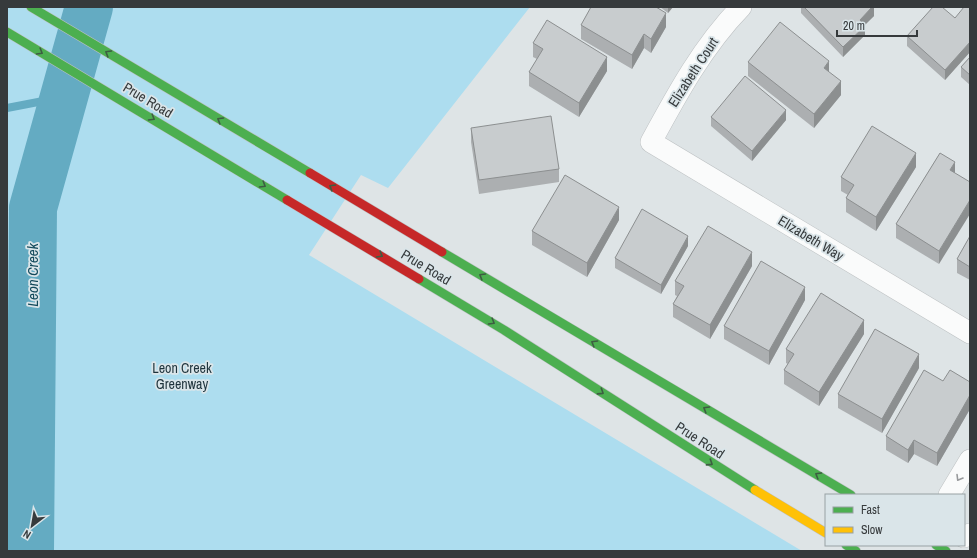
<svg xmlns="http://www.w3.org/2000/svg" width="977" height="558" font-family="'Archivo Narrow',sans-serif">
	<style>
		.green { fill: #adddef }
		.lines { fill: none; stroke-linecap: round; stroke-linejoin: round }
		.stream { stroke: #64abc2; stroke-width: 8 }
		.river { stroke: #64abc2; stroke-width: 48 }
		.street-casing { stroke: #bdc1c3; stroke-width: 22 }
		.fast-casing { stroke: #bdc1c3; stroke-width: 10 }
		.slow-casing { stroke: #bdc1c3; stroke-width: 10 }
		.jam-casing { stroke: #bdc1c3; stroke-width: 10 }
		.street { stroke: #fafbfb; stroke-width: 21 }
		.fast { stroke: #4caf50; stroke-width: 9 }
		.slow { stroke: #ffc107; stroke-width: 9 }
		.jam { stroke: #c62828; stroke-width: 9 }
		.wall { fill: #acafb1 }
		.shaded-wall { fill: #8c8f90 }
		.building { fill: #c8ccce; stroke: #8c8f90 }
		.oneway { stroke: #3d5d42 }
		.oneway2 { stroke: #989a9c }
		.labels { text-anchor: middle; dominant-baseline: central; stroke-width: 3.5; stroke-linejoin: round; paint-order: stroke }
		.street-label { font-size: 14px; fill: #363a3c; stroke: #dae5e9 }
		.park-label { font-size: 14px; fill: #1e333c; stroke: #dae5e9 }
		.water-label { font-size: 15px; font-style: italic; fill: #134a5b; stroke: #dae5e9 }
	</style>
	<rect width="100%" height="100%" fill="#dee4e6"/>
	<polygon class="green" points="7,7 530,7 388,188 361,175 309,255 802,551 7,551"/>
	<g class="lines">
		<polyline class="stream" points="7,108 64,97"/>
		<polyline class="river" points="30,551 33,208 89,7"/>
		<g class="street-casing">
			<g id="street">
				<path d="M741 7C703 46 677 94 651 142L970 333"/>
				<polyline points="949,495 970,460"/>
				<polyline points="964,537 970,534"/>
			</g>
		</g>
		<g class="fast-casing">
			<g id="fast">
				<polyline points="31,7 310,173"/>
				<polyline points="7,32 287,200"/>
				<polyline points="442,252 851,495"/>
				<polyline points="419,279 504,330 755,490"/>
				<polyline points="846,545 856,551"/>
				<polyline points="936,545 946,551"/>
			</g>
		</g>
		<g class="slow-casing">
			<polyline id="slow" points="755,490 826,533"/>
		</g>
		<g class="jam-casing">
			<g id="jam">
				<polyline points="310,173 442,252"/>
				<polyline points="287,200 419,279"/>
			</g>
		</g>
		<use href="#street" class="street"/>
		<use href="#fast" class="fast"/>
		<use href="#slow" class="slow"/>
		<use href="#jam" class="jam"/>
	</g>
	<g class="wall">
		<polygon points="660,7 673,7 668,13"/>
		<polygon points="801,7 874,7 874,16 864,25 865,35 843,57 801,13"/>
		<polygon points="970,7 970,52 945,80 907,46 907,36 955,18"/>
		<polygon points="581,25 666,27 651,53 644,48 632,69 581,39"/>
		<polygon points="533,43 607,71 579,117 529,86 529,72 537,59 533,57"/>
		<polygon points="970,57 970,85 961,77 961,67"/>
		<polygon points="748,62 829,72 841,95 814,128 748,76"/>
		<polygon points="711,117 786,120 752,161 711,126"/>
		<polygon points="471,128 559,169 559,182 479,194 471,142"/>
		<polygon points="940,153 939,264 896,238 896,224"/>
		<polygon points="916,167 876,231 846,212 846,198 848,195 841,191 841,177"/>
		<polygon points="619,220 587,277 532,245 532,231"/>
		<polygon points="970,236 970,280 957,273 957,259"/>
		<polygon points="688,246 661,294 615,268 615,258"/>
		<polygon points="752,266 710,339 673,317 673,304 677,296 675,295 675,281"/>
		<polygon points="805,300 769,365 724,339 724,326"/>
		<polygon points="864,334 819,406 784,384 784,370 788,364 786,363 786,349"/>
		<polygon points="919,368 882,433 838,408 838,394"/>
		<polygon points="943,381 970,382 970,409 937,466 914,454 908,463 886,450 886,436"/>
	</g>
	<g class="shaded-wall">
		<polygon points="668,7 673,7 668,13"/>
		<polygon points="872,7 874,7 874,16 860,30 860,20"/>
		<polygon points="666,13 666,27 651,53 651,39"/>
		<polygon points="865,26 865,35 843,57 843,47"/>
		<polygon points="644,34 644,48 632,69 632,55"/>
		<polygon points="970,42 970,52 945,80 945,70"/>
		<polygon points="607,57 607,71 579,117 579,103"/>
		<polygon points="829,61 829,74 824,68"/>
		<polygon points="841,81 841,95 814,128 814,114"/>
		<polygon points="786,110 786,120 752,161 752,151"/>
		<polygon points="916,153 916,167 876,231 876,217"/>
		<polygon points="955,162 955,176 950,170"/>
		<polygon points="970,200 970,214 939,264 939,251"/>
		<polygon points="619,207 619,220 587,277 587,263"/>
		<polygon points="688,236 688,246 661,294 661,285"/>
		<polygon points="752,252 752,266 710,339 710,325"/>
		<polygon points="805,287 805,300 769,365 769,351"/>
		<polygon points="864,320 864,334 819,406 819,392"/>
		<polygon points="919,354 919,368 882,433 882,419"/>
		<polygon points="970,395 970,409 937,466 937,453"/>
		<polygon points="914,440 914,454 908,463 908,450"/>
	</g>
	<g class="building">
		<polygon points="591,7 656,7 666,13 651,39 644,34 632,55 581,25"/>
		<polygon points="804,7 872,7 860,20 865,26 843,47"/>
		<polygon points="933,7 942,7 955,18 964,7 970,7 970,42 945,70 907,36"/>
		<polygon points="547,20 607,57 579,103 529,72 543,49 533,43"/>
		<polygon points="780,22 829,61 824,68 841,81 814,114 748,62"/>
		<polygon points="970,57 970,75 961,67"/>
		<polygon points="745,76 786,110 752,151 711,117"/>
		<polygon points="551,116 559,169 479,180 471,128"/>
		<polygon points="872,126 916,153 876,217 846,198 854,185 841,177"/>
		<polygon points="940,153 955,162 950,170 970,182 970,200 939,251 896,224"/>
		<polygon points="565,175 619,207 587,263 532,231"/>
		<polygon points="642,209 688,236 661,285 615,258"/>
		<polygon points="708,226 752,252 710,325 673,304 684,286 675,281"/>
		<polygon points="970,236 970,267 957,259"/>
		<polygon points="761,261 805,287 769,351 724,326"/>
		<polygon points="821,293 864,320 819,392 784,370 794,354 786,349"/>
		<polygon points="875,329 919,354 882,419 838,394"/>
		<polygon points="924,370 943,381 950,370 970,382 970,395 937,453 914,440 908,450 886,436"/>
	</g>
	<defs><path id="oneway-chevron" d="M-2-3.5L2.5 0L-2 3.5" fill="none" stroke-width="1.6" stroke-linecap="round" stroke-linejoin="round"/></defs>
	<g class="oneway">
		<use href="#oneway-chevron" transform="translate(40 52) rotate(31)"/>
		<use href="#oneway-chevron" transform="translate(108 53) rotate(-149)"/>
		<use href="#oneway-chevron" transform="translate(152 118) rotate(31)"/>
		<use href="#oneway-chevron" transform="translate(220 120) rotate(-149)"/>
		<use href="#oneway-chevron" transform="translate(263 185) rotate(31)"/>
		<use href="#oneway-chevron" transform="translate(332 187) rotate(-149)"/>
		<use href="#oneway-chevron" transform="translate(380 255) rotate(31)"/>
		<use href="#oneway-chevron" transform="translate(482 276) rotate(-149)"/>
		<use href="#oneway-chevron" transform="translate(492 322) rotate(31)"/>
		<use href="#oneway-chevron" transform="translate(594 343) rotate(-149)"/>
		<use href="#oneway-chevron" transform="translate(601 392) rotate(33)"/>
		<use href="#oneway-chevron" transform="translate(706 409) rotate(-149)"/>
		<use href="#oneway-chevron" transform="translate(710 463) rotate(33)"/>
		<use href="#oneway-chevron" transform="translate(818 475) rotate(-149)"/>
	</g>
	<use class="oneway2" href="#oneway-chevron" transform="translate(959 478) rotate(121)"/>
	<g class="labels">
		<g class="street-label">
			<text transform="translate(693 72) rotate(-57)">Elizabeth Court</text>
			<text transform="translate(148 100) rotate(31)">Prue Road</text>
			<text transform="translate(811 238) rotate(31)">Elizabeth Way</text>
			<text transform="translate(426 267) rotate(31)">Prue Road</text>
			<text transform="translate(700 440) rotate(33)">Prue Road</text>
		</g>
		<g class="park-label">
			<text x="182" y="368">Leon Creek<tspan x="182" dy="16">Greenway</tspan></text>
		</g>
		<g class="water-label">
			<text transform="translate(32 275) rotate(-90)">Leon Creek</text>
		</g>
	</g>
	<rect width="977" height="558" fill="none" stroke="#363a3c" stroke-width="16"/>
	<rect x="825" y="494" width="140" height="52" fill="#dae5e9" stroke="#98a1a4"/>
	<rect x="833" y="507" width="20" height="6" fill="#4caf50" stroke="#98a1a4"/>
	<text x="861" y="514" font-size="12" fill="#363a3c">Fast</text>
	<rect x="833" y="527" width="20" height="6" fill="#ffc107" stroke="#98a1a4"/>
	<text x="861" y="534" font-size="12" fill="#363a3c">Slow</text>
	<g transform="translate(32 526) rotate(211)" stroke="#dae5e9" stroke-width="3" paint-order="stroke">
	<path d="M0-3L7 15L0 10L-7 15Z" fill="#363a3c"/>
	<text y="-6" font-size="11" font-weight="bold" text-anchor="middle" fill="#363a3c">N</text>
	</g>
	<path d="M837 30v6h80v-6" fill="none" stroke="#363a3c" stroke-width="2"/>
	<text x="843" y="30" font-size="12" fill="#363a3c" stroke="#dae5e9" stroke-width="3" paint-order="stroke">20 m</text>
</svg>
